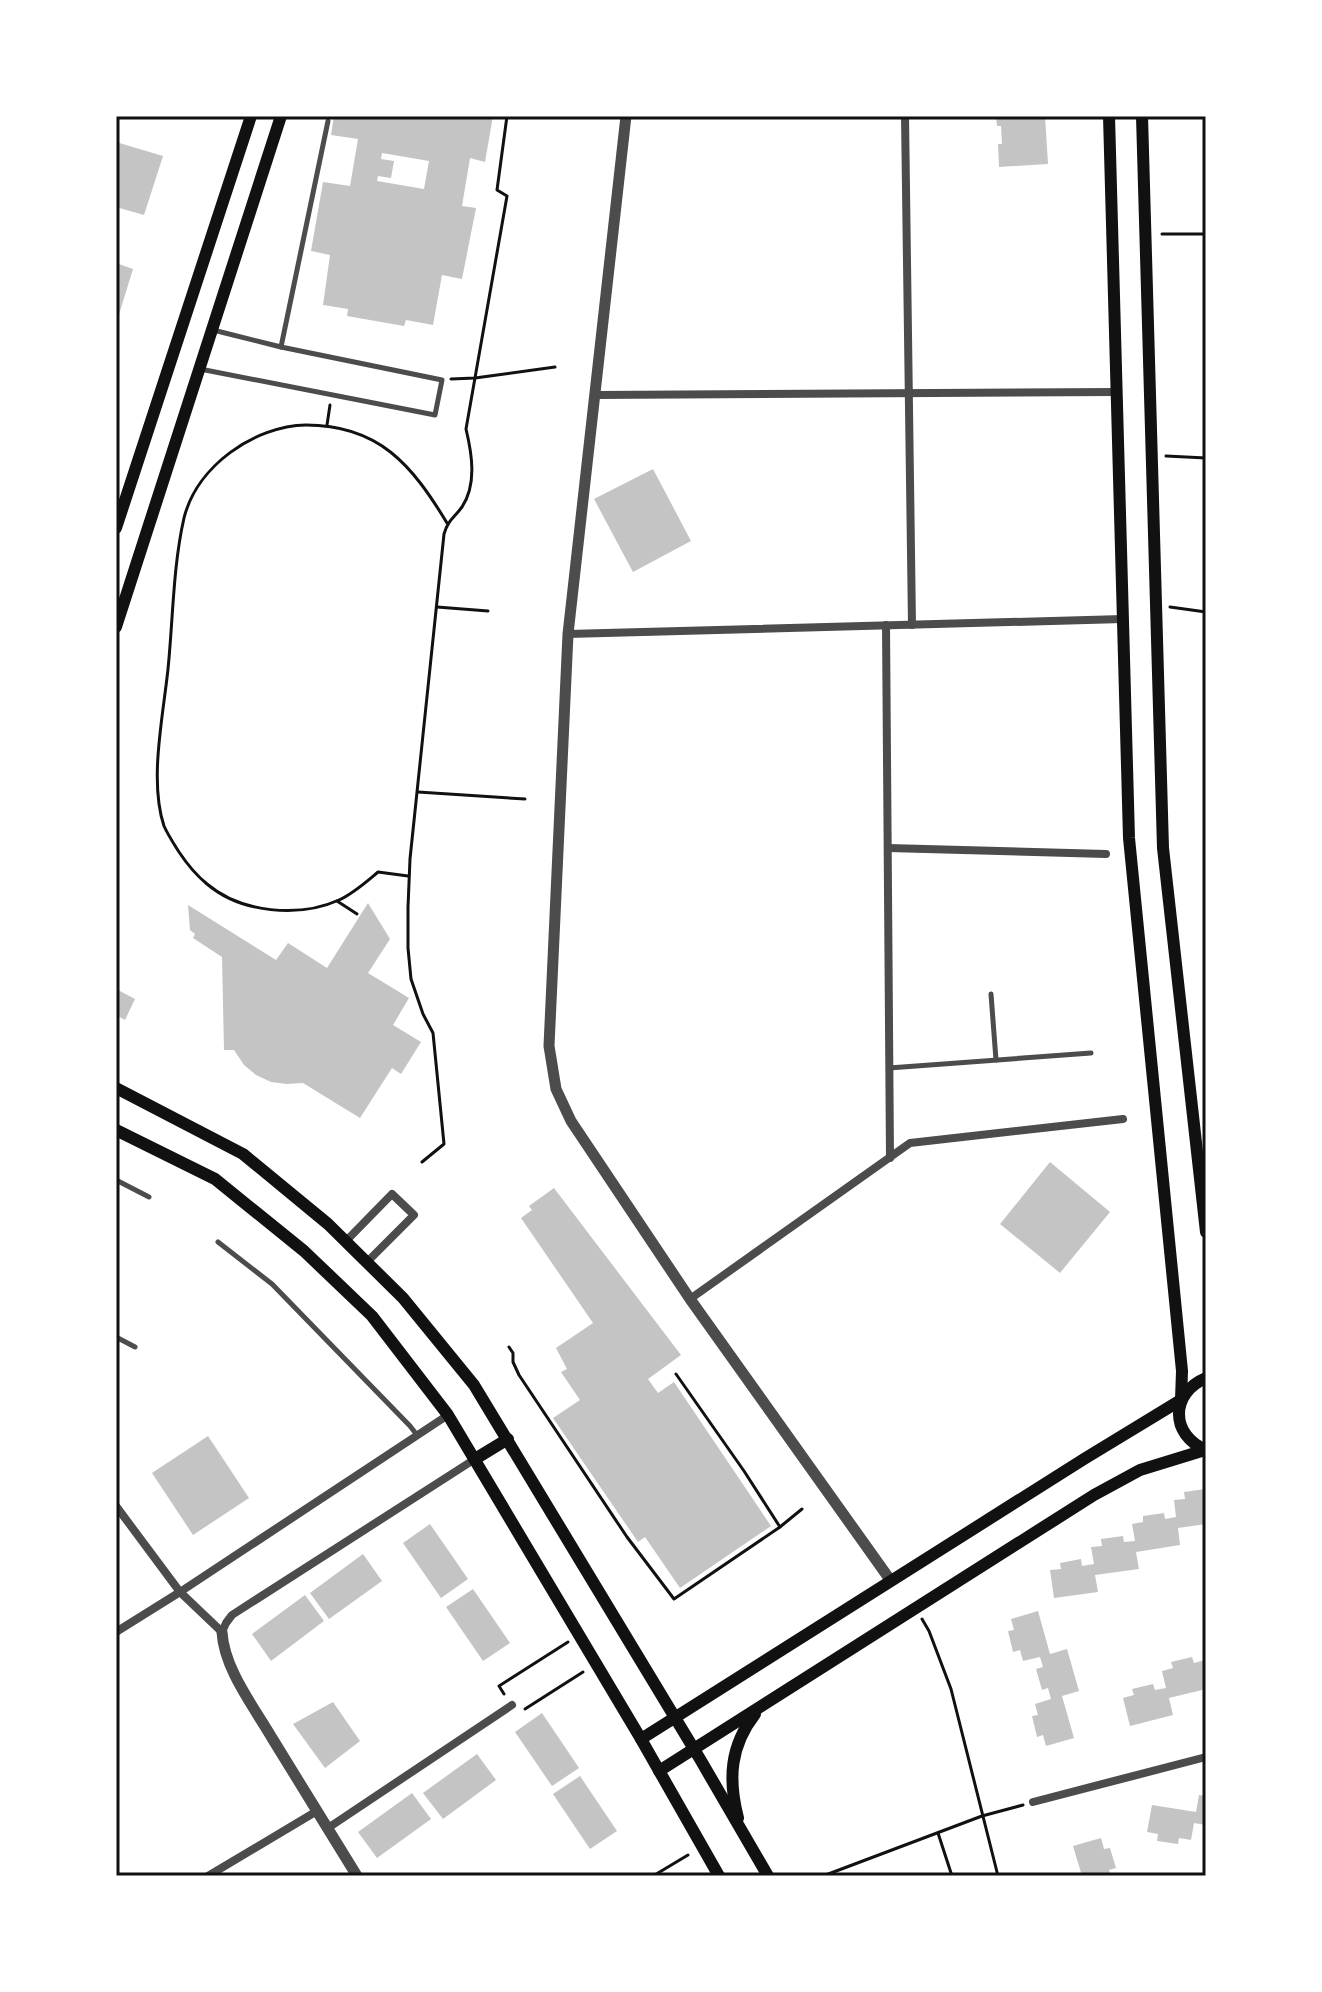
<svg xmlns="http://www.w3.org/2000/svg" width="1322" height="1992" font-family="Raleway,sans-serif">
	<style>
		.building { fill: #c4c4c4; fill-rule: evenodd }
		.lines { fill: none; stroke-linecap: round; stroke-linejoin: round }
		.path { stroke: #111; stroke-width: 3 }
		.service { stroke: #4c4c4c; stroke-width: 5 }
		.minor { stroke: #4c4c4c; stroke-width: 8 }
		.tertiary { stroke: #4c4c4c; stroke-width: 11 }
		.secondary { stroke: #111; stroke-width: 12 }
		.neatline { fill: none; stroke: #111; stroke-width: 3 }
	</style>
	<rect width="100%" height="100%" fill="#fff"/>
	<g class="building">
		<path d="M334 116H493L485 162 470 158 462 206 476 208 462 279 442 275 433 325 406 320 404 326 347 316 348 309 323 305 330 255 311 251 323 182 350 186 358 139 331 135ZM382 153 429 161 424 189 377 181 378 176 391 178 394 161 381 159Z"/>
		<polygon points="996,116 1045,116 1048,164 999,167 998,144 1002,144 1001,126 997,126"/>
		<polygon points="116,142 163,156 144,215 116,207"/>
		<polygon points="116,263 133,269 117,321 116,321"/>
		<polygon points="653,469 691,541 633,572 594,499"/>
		<polygon points="368,903 390,939 368,973 409,998 393,1025 421,1042 401,1074 392,1068 360,1118 303,1083 287,1084 271,1082 256,1075 244,1065 234,1050 224,1050 222,957 193,938 195,934 190,930 188,905 276,960 288,943 327,968"/>
		<polygon points="116,989 135,999 125,1020 116,1015"/>
		<polygon points="1050,1162 1110,1212 1060,1273 1000,1224"/>
		<polygon points="554,1188 681,1355 648,1379 658,1393 674,1382 771,1526 680,1588 645,1537 638,1542 553,1418 580,1400 561,1372 567,1369 556,1348 593,1323 521,1218 532,1210 529,1206"/>
		<polygon points="208,1436 249,1498 193,1535 152,1473"/>
		<polygon points="1205,1489 1206,1524 1178,1528 1180,1545 1136,1552 1139,1569 1095,1575 1098,1592 1054,1598 1050,1570 1061,1569 1060,1563 1081,1559 1082,1566 1094,1564 1091,1547 1102,1546 1101,1539 1123,1536 1124,1542 1135,1541 1132,1524 1143,1522 1143,1516 1164,1513 1165,1519 1176,1517 1174,1500 1185,1499 1184,1492"/>
		<polygon points="430,1524 468,1579 441,1598 403,1543"/>
		<polygon points="363,1554 382,1581 329,1619 310,1593"/>
		<polygon points="473,1589 510,1643 483,1661 446,1607"/>
		<polygon points="305,1595 324,1621 271,1661 252,1634"/>
		<polygon points="1038,1611 1050,1654 1067,1649 1079,1691 1062,1696 1074,1738 1046,1746 1043,1735 1037,1737 1032,1716 1038,1715 1035,1704 1051,1699 1048,1688 1042,1690 1036,1669 1043,1667 1040,1657 1023,1661 1020,1650 1013,1652 1008,1631 1014,1630 1011,1619"/>
		<polygon points="1192,1657 1194,1663 1205,1660 1206,1689 1169,1698 1173,1715 1130,1726 1123,1698 1134,1695 1132,1689 1153,1684 1155,1690 1166,1688 1162,1671 1173,1668 1171,1662"/>
		<polygon points="333,1702 360,1741 325,1768 293,1724"/>
		<polygon points="542,1713 579,1768 552,1786 515,1732"/>
		<polygon points="477,1754 496,1780 443,1819 423,1793"/>
		<polygon points="580,1776 617,1831 590,1849 553,1794"/>
		<polygon points="412,1793 431,1819 377,1858 358,1832"/>
		<polygon points="1199,1795 1206,1796 1206,1825 1194,1823 1191,1840 1179,1838 1178,1844 1157,1841 1158,1834 1147,1832 1152,1805 1196,1812"/>
		<polygon points="1101,1838 1104,1849 1110,1848 1116,1868 1109,1870 1111,1876 1082,1876 1073,1846"/>
	</g>
	<g class="lines">
		<g class="path">
			<polyline points="1162,234 1206,234"/>
			<polyline points="451,379 475,378 555,367"/>
			<polyline points="327,425 330,405"/>
			<polyline points="1166,456 1206,458"/>
			<polyline points="437,607 488,611"/>
			<polyline points="1170,607 1206,612"/>
			<polyline points="418,792 525,799"/>
			<path d="M408 876 378 872C366 882 354 893 339 900 299 918 241 913 207 884 196 875 187 864 179 852 174 844 168 835 164 826 149 781 163 717 168 669 173 620 173 566 184 518 197 466 254 426 306 425 379 425 412 465 447 523"/>
			<polyline points="337,901 357,914"/>
			<path d="M422 1162 444 1144 433 1033 423 1014 411 979 408 948V907L410 859 444 534C448 520 454 518 462 507 477 484 472 454 466 429L507 196 497 190 507 116"/>
			<polyline points="509,1347 513,1353 513,1362 519,1375 627,1537 674,1599 780,1527 744,1471 676,1374"/>
			<polyline points="780,1527 802,1509"/>
			<polyline points="922,1619 929,1631 951,1689 998,1876"/>
			<polyline points="504,1694 499,1686 568,1642"/>
			<polyline points="525,1709 583,1672"/>
			<polyline points="938,1833 952,1876"/>
			<polyline points="653,1876 688,1855"/>
			<polyline points="823,1876 982,1816 1023,1805"/>
		</g>
		<g class="service">
			<polyline points="281,347 328,121"/>
			<polyline points="200,369 435,415 442,380 281,347 213,330"/>
			<polyline points="991,994 996,1060"/>
			<polyline points="889,1068 1091,1053"/>
			<polyline points="116,1180 149,1197"/>
			<polyline points="218,1242 272,1284 410,1426 417,1435"/>
			<polyline points="116,1337 135,1347"/>
		</g>
		<g class="minor">
			<polyline points="905,116 912,625"/>
			<polyline points="595,395 1116,392"/>
			<polyline points="886,625 890,1158"/>
			<polyline points="568,634 1123,619"/>
			<polyline points="888,848 1106,854"/>
			<polyline points="346,1241 392,1194 414,1215 367,1262"/>
			<polyline points="690,1299 910,1143 1123,1119"/>
			<polyline points="116,1506 180,1592 222,1632 226,1623 232,1615 475,1459"/>
			<polyline points="116,1632 180,1592 448,1415"/>
			<polyline points="1033,1802 1206,1757"/>
			<polyline points="328,1828 512,1705"/>
			<polyline points="208,1876 317,1811"/>
		</g>
		<g class="tertiary">
			<polyline points="626,116 568,634 549,1046 556,1089 571,1121 690,1299 891,1581"/>
			<path d="M222 1632C224 1669 254 1707 272 1738 300 1784 329 1830 357 1876"/>
		</g>
		<g class="secondary">
			<polyline points="1109,116 1129,838 1182,1371 1181,1400"/>
			<polyline points="1142,116 1163,848 1206,1232"/>
			<polyline points="116,528 251,116"/>
			<polyline points="116,627 281,116"/>
			<polyline points="116,1088 243,1154 328,1224 403,1298 474,1385 700,1759 768,1876"/>
			<polyline points="116,1130 215,1179 304,1251 372,1316 448,1415 641,1739 719,1876"/>
			<path d="M1206 1378C1170 1393 1170 1435 1206 1450"/>
			<polyline points="475,1459 508,1439"/>
			<polyline points="641,1739 1084,1459 1181,1400"/>
			<polyline points="659,1771 1094,1495 1140,1470 1205,1450"/>
			<path d="M738 1818C728 1779 730 1746 755 1714"/>
		</g>
	</g>
	<rect width="1322" height="1992" fill="none" stroke="#ffffff" stroke-width="236"/>
	<rect x="118" y="118" width="1086" height="1756" class="neatline"/>
</svg>
